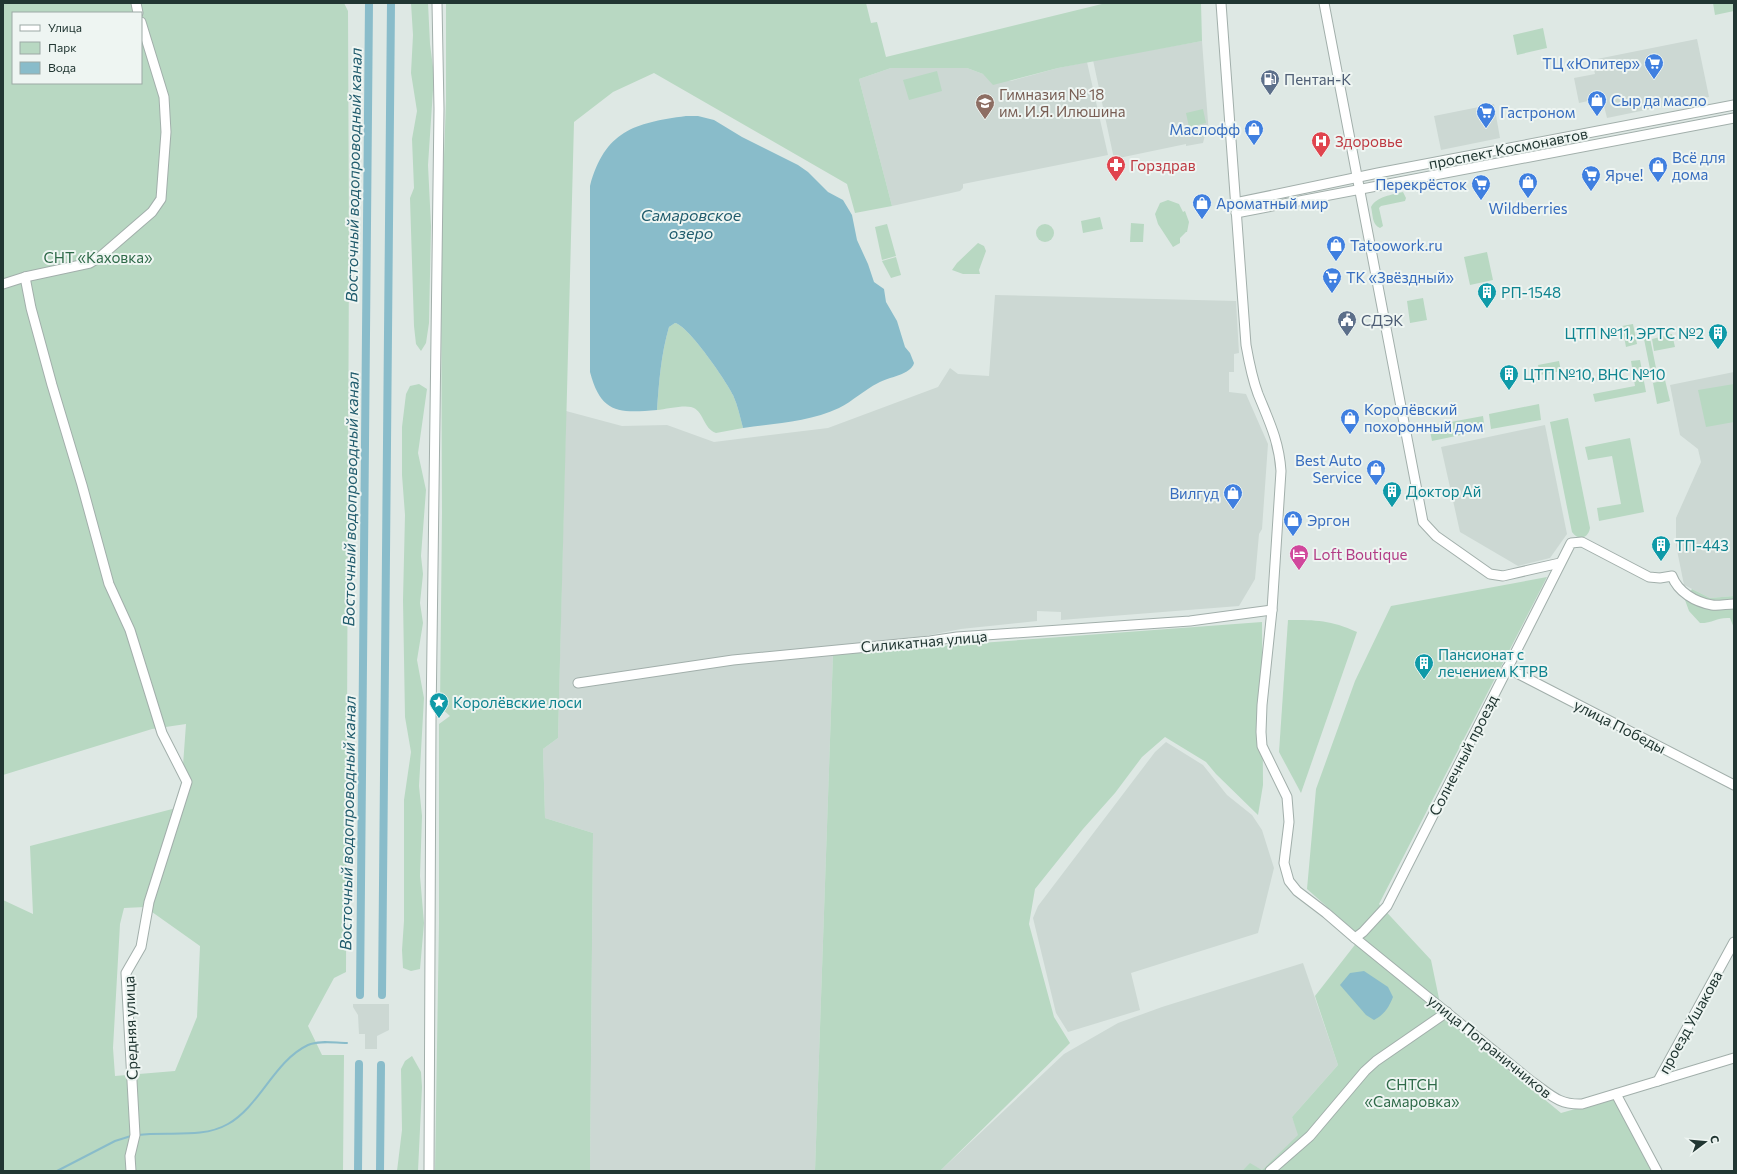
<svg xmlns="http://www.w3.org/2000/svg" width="1737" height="1174" font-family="Commissioner,sans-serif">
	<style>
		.built { fill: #ccd8d3 }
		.green { fill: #b8d8c2; fill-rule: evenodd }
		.water { fill: #89bcca }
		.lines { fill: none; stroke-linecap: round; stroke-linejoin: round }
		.stream { stroke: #89bcca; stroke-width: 2 }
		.canal { stroke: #89bcca; stroke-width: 8 }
		.minor-casing { stroke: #a2afab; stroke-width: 11 }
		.minor { stroke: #fff; stroke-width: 9 }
		.labels { text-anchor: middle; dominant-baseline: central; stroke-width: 4; stroke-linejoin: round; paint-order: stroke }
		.shop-label { font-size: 15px; fill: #366cbe; stroke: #eef5f2; text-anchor: start }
		.service-label { font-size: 15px; fill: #4e5e75; stroke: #eef5f2; text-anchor: start }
		.education-label { font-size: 15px; fill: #785e54; stroke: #eef5f2; text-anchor: start }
		.health-label { font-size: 15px; fill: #be3a42; stroke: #eef5f2; text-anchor: start }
		.street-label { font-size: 15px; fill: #213632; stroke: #eef5f2 }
		.park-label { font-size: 15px; fill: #2f6a49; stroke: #eef5f2 }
		.culture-label { font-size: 15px; fill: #0d838f; stroke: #eef5f2; text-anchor: start }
		.hotel-label { font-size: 15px; fill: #b23c85; stroke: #eef5f2; text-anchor: start }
		.water-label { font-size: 16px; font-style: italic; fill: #215c6d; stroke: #eef5f2 }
	</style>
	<rect width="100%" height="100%" fill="#dee8e4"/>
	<g class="built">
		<polygon points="1697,39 1709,97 1607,118 1602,98 1579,103 1574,78 1595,74 1592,60"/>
		<polygon points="1202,41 1209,135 1205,135 1203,143 1186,146 1186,144 1114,159 1093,60"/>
		<polygon points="1087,62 1108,155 963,184 963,188 960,191 892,206 859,79 891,68 967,68 983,74 1011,81 1058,68"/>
		<polygon points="1494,104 1500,138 1441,150 1434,116"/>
		<polygon points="995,295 1236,301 1239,353 1234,354 1234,372 1229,372 1229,392 1246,394 1268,444 1262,529 1259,534 1255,579 1239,606 1061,620 1061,612 1037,611 1037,621 961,629 833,654 815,1171 590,1171 593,833 545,818 543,749 558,738 566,411 622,426 667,425 714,442 828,428 938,387 950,368 958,374 989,376"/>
		<polygon points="1734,372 1734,596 1710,598 1684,585 1676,545 1676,518 1701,462 1698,449 1680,435 1670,385"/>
		<polygon points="1545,425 1567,534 1550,558 1518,566 1460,532 1441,447"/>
		<polygon points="1166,742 1203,765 1227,795 1252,815 1262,830 1274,868 1258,933 1131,973 1140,1010 1068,1032 1056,1013 1033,918 1038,906 1155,752"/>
		<polygon points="1303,963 1338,1065 1292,1117 1299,1135 1262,1170 1250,1164 1242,1171 940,1171 1064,1054 1118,1023 1162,1007"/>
		<polygon points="353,1004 389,1004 389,1030 377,1036 377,1049 365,1049 365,1034 359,1034 358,1015 353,1007"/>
	</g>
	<g class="green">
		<path d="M3 3H344L348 11 349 249 346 972 334 978 308 1026 322 1055H344L343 1171H3V900L33 914 30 846 180 807 186 724 152 729 3 775ZM13 13H141V83H13ZM145 907 200 946 197 1017 175 1071 115 1076 113 1048 120 924 124 908Z"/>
		<polygon points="411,3 428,3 430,44 434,75 428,165 431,226 429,323 426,343 421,351 416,344 414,326 410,198 414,188 412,139 417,111 411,73 413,35"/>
		<polygon points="446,3 866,3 871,23 877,22 886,57 1106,3 1201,3 1202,41 1058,68 993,85 983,74 967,68 891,68 859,79 892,206 855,213 847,184 654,73 613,92 574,122 558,738 543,749 545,818 593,833 590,1171 435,1171 439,923 439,724 450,716 440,707 442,513 441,241 446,101"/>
		<polygon points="1713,3 1734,3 1734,11 1715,15"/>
		<polygon points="1543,28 1547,48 1517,55 1513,35"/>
		<polygon points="937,71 942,91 909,100 903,80"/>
		<polygon points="1203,109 1206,123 1189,127 1186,113"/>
		<path d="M1403 192 1406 198 1405 201 1381 206 1379 208 1383 226 1380 228C1372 225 1373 215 1371 207 1377 196 1392 195 1403 192Z"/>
		<polygon points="1168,200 1179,204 1183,212 1185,211 1189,222 1187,232 1186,232 1180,238 1180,243 1173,247 1158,224 1155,214 1160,203"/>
		<polygon points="1100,217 1103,229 1083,233 1081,221"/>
		<polygon points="1131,223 1144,224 1143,242 1130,242"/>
		<polygon points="887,224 896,256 882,260 875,227"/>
		<circle cx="1045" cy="233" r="9"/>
		<polygon points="978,243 984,246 986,251 979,270 980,274 963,274 952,270 957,263"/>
		<polygon points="1487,252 1493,280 1470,285 1464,257"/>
		<polygon points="896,257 901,275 891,278 882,261"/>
		<polygon points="1423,298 1427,320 1410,323 1407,301"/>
		<path d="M675 323C688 325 727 382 733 395 738 406 740 417 743 428L716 433C703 429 704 410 691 407 683 405 666 409 657 410 659 382 661 354 669 327Z"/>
		<polygon points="1633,324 1637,344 1626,347 1622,326"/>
		<polygon points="1672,334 1675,347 1654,351 1652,339"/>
		<polygon points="1650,338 1657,373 1651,374 1644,339"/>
		<polygon points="1640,360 1646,392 1595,402 1593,394 1635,386 1631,361"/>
		<polygon points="1559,361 1561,371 1540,375 1538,365"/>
		<polygon points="1665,380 1670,401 1657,404 1653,383"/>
		<polygon points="419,384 427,389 418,453 426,490 421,556 423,574 420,603 423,623 417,660 424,698 419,786 422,816 420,876 424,923 420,969 411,971 403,968 402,950 404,921 404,800 411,752 405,717 403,600 405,515 402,475 402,427 406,394 410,386"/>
		<polygon points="1734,384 1734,422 1706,427 1698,390"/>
		<polygon points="1539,404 1541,420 1491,429 1489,414"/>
		<polygon points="1483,416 1485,430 1432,441 1429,426"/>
		<path d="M1568 418 1590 528C1588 539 1578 541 1572 532L1550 422Z"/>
		<polygon points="1630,438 1644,512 1599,521 1597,508 1621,504 1612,456 1588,460 1585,447"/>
		<polygon points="1547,577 1379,904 1431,960 1442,1013 1448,1020 1561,1113 1614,1098 1652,1171 1242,1171 1250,1163 1262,1170 1298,1135 1292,1117 1338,1065 1315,996 1361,937 1307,889 1316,789 1355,681 1391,606"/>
		<path d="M1692 589 1710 598 1734 596V628L1730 618C1717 617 1714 623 1700 623L1689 611 1685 600Z"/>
		<path d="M1288 620C1317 620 1330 620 1357 632L1301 793 1279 752Z"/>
		<polygon points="1262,622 1263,785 1258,815 1216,774 1206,762 1165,737 1142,757 1115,793 1083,829 1035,889 1029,924 1054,1017 1070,1043 940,1171 815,1171 833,654"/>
		<polygon points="412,1056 421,1072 422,1087 418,1171 397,1171 402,1130 401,1069 405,1061"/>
	</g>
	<g class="water">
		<path d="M686 116H698L714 120 742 137 798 165 808 172 828 192 843 200 852 215 857 240 868 264 874 282 884 289 886 302 897 321 905 347 910 353 914 363C911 375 888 377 878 383 864 390 853 401 839 408 810 422 775 423 743 428 740 417 738 406 733 395 727 382 688 325 675 323L669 327C661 354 659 382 657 410 619 413 601 414 590 372V186C605 131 634 123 686 116Z"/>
		<path d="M1364 971 1388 987 1393 997C1389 1007 1384 1015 1374 1020L1366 1015 1340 985 1350 973Z"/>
	</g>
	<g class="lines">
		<g class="stream">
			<path d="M138 1135C167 1131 202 1139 228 1124 260 1106 274 1061 308 1045 319 1040 335 1043 347 1043"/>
			<polyline points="57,1171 115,1141 131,1136"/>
		</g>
		<g class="canal">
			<polyline points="360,995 369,3"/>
			<polyline points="382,995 391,3"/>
			<polyline points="358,1171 359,1064"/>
			<polyline points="380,1171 381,1065"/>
		</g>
		<g class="minor-casing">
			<g id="minor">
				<polyline points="136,3 138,13"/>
				<path d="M1221 3 1246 345C1249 362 1252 378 1258 394 1269 421 1279 441 1281 471L1272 610 1262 705 1261 732 1262 746 1287 797 1289 822 1284 863 1289 881 1297 891 1326 913 1355 938 1531 1081C1550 1094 1558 1105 1582 1104L1734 1058"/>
				<polyline points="1324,3 1423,522 1436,536 1490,574 1503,576 1560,563"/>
				<polyline points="1235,203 1378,173 1734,105"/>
				<polyline points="1236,213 1734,118"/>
				<polyline points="25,277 31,308 52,385 82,485 109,584 130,630 162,733 187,782 149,902 141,947 126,973 135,1135 130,1156 131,1171"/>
				<polyline points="3,284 25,277 90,263 100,257 152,212 161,199 166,132 164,97 141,22"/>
				<polyline points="1507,668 1734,785"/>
				<polyline points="578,683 733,660 930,641 957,637 1190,621 1272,610"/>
				<path d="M1355 938 1363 932 1387 906 1571 543 1582 542 1649 577 1660 578 1672 576C1678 592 1695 602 1712 605 1718 606 1727 604 1734 604"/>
				<polyline points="1658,1081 1734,942"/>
				<polyline points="1616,1094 1657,1171"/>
				<polyline points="429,1171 431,720 439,109 437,3"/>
				<polyline points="1270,1171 1310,1136 1365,1071 1376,1061 1447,1012"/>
			</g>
		</g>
		<use href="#minor" class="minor"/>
	</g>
	<defs>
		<g id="supermarket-pin" transform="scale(1)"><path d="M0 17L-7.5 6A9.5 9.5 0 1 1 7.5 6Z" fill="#3f7fe0" stroke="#eef5f2"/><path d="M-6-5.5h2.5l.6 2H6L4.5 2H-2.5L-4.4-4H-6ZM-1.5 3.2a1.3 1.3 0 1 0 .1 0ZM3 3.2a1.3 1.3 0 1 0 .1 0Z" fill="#fff"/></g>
		<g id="fuel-pin" transform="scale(1)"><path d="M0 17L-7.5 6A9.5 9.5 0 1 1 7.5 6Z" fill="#5c6f8a" stroke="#eef5f2"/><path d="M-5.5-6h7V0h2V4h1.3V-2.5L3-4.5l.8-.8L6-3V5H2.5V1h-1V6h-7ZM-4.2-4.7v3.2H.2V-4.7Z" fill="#fff"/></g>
		<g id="shop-pin" transform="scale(1)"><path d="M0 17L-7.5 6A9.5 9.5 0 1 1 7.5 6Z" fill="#3f7fe0" stroke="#eef5f2"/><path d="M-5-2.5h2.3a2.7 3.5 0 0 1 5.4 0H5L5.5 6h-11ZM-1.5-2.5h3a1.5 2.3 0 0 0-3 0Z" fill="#fff"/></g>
		<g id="school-pin" transform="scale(1)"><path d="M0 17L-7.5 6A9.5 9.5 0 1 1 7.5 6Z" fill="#8d6e63" stroke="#eef5f2"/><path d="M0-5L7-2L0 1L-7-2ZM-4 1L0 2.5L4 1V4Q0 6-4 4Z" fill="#fff"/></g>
		<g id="hospital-pin" transform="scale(1)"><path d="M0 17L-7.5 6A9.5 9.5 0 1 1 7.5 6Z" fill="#e0444e" stroke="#eef5f2"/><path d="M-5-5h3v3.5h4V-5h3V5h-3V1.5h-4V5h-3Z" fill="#fff"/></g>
		<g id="pharmacy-pin" transform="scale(1)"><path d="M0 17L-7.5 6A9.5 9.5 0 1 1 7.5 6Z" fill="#e0444e" stroke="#eef5f2"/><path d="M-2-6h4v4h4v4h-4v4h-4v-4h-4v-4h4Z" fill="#fff"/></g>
		<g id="building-pin" transform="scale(1)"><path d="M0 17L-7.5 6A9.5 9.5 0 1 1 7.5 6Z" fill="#0f9aa8" stroke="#eef5f2"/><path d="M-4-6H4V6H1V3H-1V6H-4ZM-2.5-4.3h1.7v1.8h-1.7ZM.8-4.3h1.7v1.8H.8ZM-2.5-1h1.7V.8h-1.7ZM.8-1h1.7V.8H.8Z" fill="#fff"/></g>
		<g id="civic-pin" transform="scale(1)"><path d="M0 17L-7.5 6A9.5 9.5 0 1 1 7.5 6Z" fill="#5c6f8a" stroke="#eef5f2"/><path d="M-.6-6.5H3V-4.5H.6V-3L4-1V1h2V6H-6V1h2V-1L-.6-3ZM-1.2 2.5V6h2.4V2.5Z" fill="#fff"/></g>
		<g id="hotel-pin" transform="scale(1)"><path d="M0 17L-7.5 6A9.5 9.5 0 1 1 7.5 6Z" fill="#d1479c" stroke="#eef5f2"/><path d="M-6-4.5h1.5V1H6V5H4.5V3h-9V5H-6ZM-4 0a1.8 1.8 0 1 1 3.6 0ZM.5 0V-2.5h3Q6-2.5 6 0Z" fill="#fff"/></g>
		<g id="sight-pin" transform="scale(1)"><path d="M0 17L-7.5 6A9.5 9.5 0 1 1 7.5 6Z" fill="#0f9aa8" stroke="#eef5f2"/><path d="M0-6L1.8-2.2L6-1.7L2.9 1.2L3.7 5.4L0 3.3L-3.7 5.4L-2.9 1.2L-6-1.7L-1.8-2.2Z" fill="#fff"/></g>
	</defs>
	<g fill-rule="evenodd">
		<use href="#supermarket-pin" x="1654" y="63"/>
		<use href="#fuel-pin" x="1270" y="79"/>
		<use href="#shop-pin" x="1597" y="100"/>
		<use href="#school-pin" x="985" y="103"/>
		<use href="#supermarket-pin" x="1486" y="112"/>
		<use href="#shop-pin" x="1254" y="129"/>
		<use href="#hospital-pin" x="1321" y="141"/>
		<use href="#pharmacy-pin" x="1116" y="165"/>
		<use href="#shop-pin" x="1658" y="166"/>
		<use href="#supermarket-pin" x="1591" y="175"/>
		<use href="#shop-pin" x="1528" y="182"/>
		<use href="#supermarket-pin" x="1481" y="184"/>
		<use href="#shop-pin" x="1202" y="203"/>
		<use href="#shop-pin" x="1336" y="245"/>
		<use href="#supermarket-pin" x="1332" y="277"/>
		<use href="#building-pin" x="1487" y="292"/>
		<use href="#civic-pin" x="1347" y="320"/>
		<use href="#building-pin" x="1718" y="333"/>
		<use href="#building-pin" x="1509" y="374"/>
		<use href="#shop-pin" x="1350" y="418"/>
		<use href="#shop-pin" x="1376" y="469"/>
		<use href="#building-pin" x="1392" y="491"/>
		<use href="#shop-pin" x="1233" y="493"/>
		<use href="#shop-pin" x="1293" y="520"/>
		<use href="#building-pin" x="1661" y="545"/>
		<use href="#hotel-pin" x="1299" y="554"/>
		<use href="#building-pin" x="1424" y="663"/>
		<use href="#sight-pin" x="439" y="702"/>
	</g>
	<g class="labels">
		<g class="shop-label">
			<text x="1640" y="63" text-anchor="end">ТЦ «Юпитер»</text>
			<text x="1611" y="100">Сыр да масло</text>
			<text x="1500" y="112">Гастроном</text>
			<text x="1240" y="129" text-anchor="end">Маслофф</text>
			<text x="1672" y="157">Всё для<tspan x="1672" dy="17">дома</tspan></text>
			<text x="1605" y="175">Ярче!</text>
			<text x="1467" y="184" text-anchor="end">Перекрёсток</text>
			<text x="1216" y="203">Ароматный мир</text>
			<text x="1528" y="208" text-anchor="middle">Wildberries</text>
			<text x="1350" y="245">Tatoowork.ru</text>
			<text x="1346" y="277">ТК «Звёздный»</text>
			<text x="1364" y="409">Королёвский<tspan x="1364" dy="17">похоронный дом</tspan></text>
			<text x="1362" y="460" text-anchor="end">Best Auto<tspan x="1362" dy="17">Service</tspan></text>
			<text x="1219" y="493" text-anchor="end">Вилгуд</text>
			<text x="1307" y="520">Эргон</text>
		</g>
		<g class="service-label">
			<text x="1284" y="79">Пентан-К</text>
			<text x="1361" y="320">СДЭК</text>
		</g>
		<g class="education-label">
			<text x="999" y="94">Гимназия № 18<tspan x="999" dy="17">им. И.Я. Илюшина</tspan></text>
		</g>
		<g class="health-label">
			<text x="1335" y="141">Здоровье</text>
			<text x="1130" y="165">Горздрав</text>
		</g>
		<g class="street-label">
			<text transform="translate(1508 148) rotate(-11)">проспект Космонавтов</text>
			<text transform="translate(924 641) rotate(-5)">Силикатная улица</text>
			<text transform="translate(1620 726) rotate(27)">улица Победы</text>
			<text transform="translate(1463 755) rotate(-63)">Солнечный проезд</text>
			<text transform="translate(1690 1022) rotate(-61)">проезд Ушакова</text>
			<text transform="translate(130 1028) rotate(-92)">Средняя улица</text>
			<text transform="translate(1490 1046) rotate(39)">улица Пограничников</text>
		</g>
		<g class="park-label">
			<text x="98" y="257">СНТ «Каховка»</text>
			<text x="1412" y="1084">СНТСН<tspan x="1412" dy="17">«Самаровка»</tspan></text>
		</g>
		<g class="culture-label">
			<text x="1501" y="292">РП-1548</text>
			<text x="1704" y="333" text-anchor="end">ЦТП №11, ЭРТС №2</text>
			<text x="1523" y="374">ЦТП №10, ВНС №10</text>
			<text x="1406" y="491">Доктор Ай</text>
			<text x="1675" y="545">ТП-443</text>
			<text x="1438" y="654">Пансионат с<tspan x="1438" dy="17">лечением КТРВ</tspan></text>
			<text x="453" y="702">Королёвские лоси</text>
		</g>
		<g class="hotel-label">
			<text x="1313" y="554">Loft Boutique</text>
		</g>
		<g class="water-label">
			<text transform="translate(353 175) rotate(-89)">Восточный водопроводный канал</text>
			<text x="691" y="214">Самаровское<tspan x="691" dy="18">озеро</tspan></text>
			<text transform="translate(350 499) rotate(-89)">Восточный водопроводный канал</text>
			<text transform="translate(347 823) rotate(-89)">Восточный водопроводный канал</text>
		</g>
	</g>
	<rect width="1737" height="1174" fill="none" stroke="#213632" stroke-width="8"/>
	<rect x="12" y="12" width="130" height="72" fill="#eef5f2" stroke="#9ca9a5"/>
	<rect x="20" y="25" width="20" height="6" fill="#ffffff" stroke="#9ca9a5"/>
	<text x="48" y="32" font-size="12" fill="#213632">Улица</text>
	<rect x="20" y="42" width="20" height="12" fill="#b8d8c2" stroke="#9ca9a5"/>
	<text x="48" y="52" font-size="12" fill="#213632">Парк</text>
	<rect x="20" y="62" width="20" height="12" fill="#89bcca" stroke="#9ca9a5"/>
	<text x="48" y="72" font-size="12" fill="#213632">Вода</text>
	<g transform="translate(1705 1142) rotate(74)" stroke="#eef5f2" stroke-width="3" paint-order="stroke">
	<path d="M0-3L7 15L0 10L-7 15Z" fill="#213632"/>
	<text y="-6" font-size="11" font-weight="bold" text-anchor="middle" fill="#213632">С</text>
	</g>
</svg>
